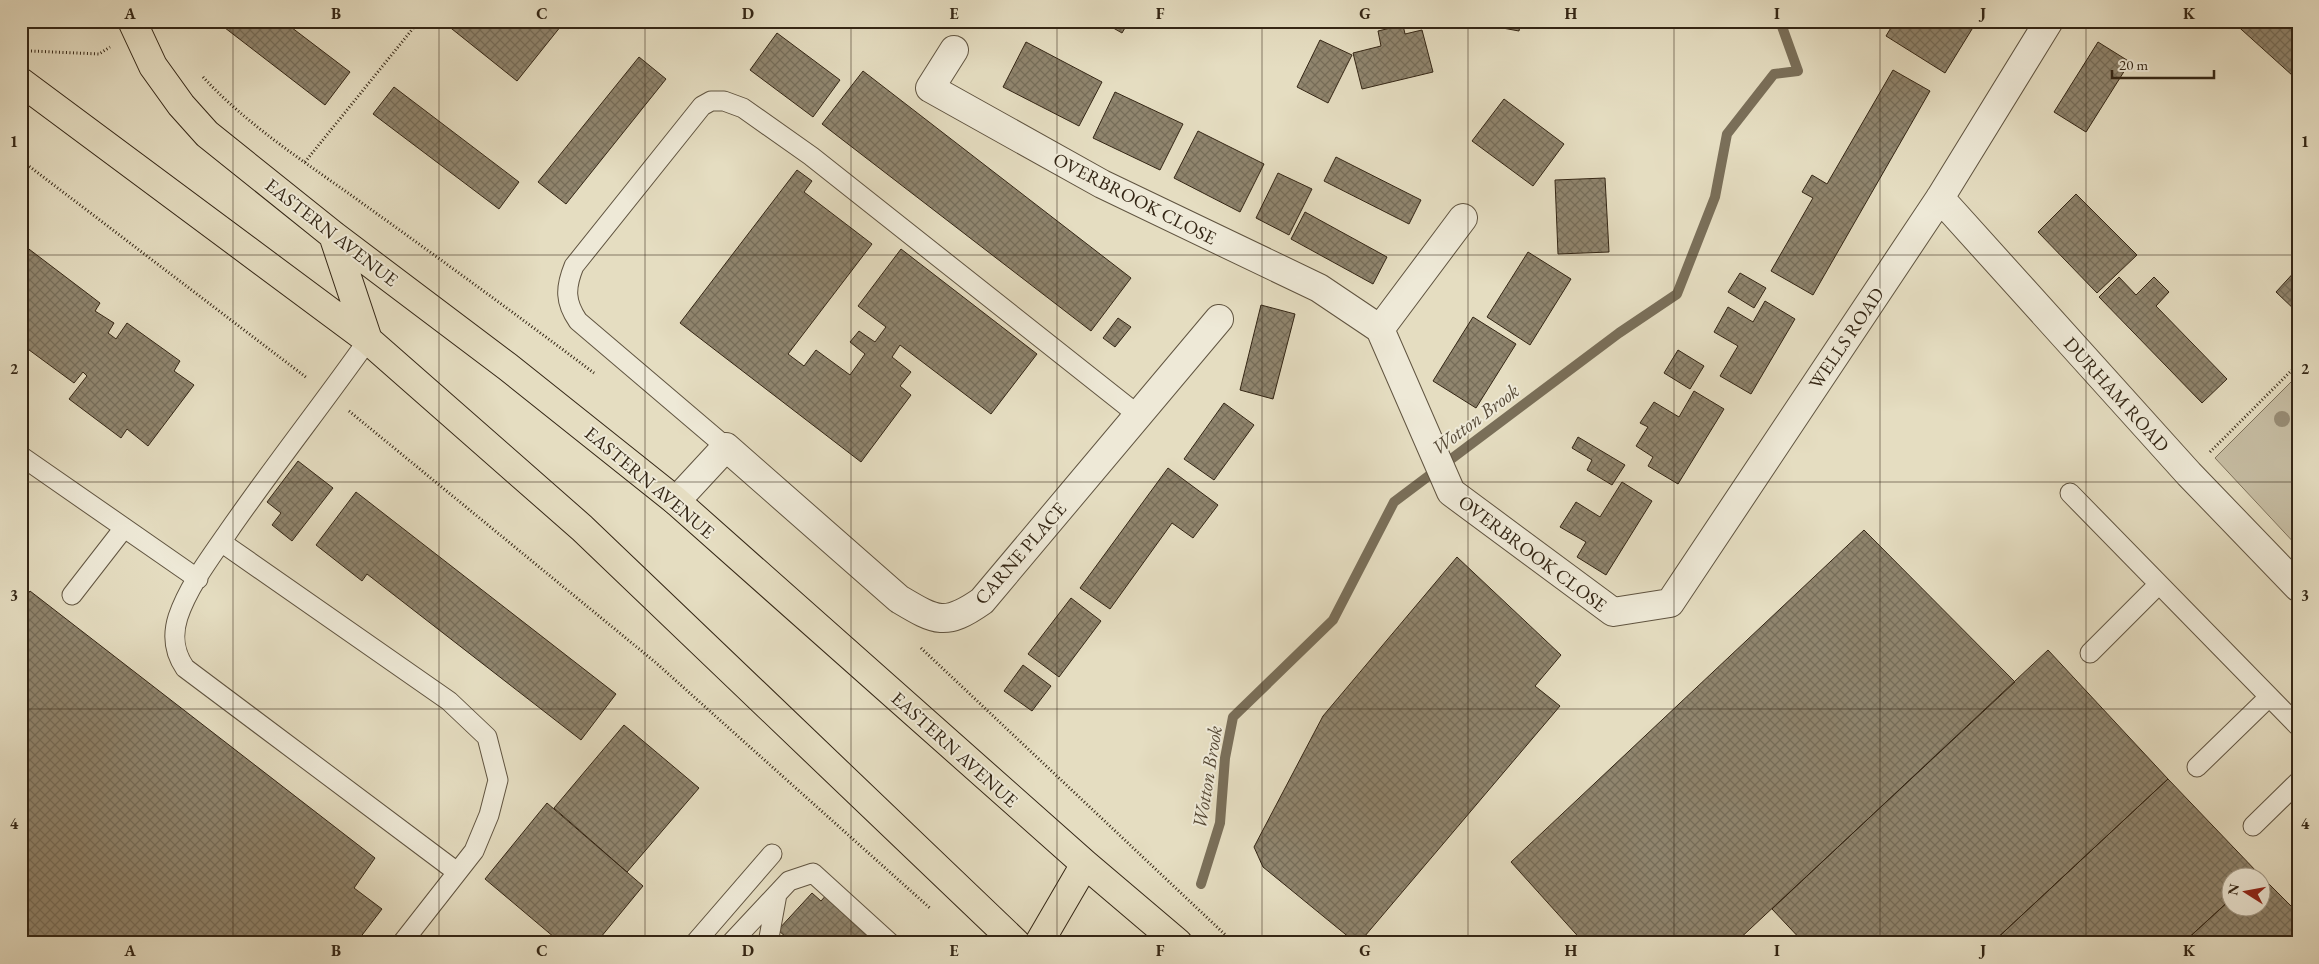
<svg xmlns="http://www.w3.org/2000/svg" width="2319" height="964" font-family="'EB Garamond',serif">
	<defs>
		<pattern id="building-cross-hatch" width="8" height="8" patternUnits="userSpaceOnUse" patternTransform="scale(1.25)"><rect width="8" height="8" fill="#90856e"/><path d="M0 0l8 8M0 8l8-8" fill="none" stroke="#766d59"/></pattern>
	</defs>
	<rect width="100%" height="100%" fill="#e5ddc1"/>
	<filter id="stains"><feTurbulence type="fractalNoise" baseFrequency=".004" numOctaves="4"/><feColorMatrix values="0 0 0 0 .2 0 0 0 0 .09 0 0 0 0 .02 0 0 0 .5 -.17"/></filter>
	<radialGradient id="worn" r=".72"><stop offset=".6" stop-color="#630" stop-opacity="0"/><stop offset="1" stop-color="#630" stop-opacity=".3"/></radialGradient>
	<path fill="#c7bea4" stroke="#7e725c" d="M2298,375V547L2215,458Z"/>
	<g fill="none" stroke-linecap="round" stroke-linejoin="round">
		<path stroke="#7a6f59" stroke-width="10" d="M1201,884L1220,823L1225,758L1233,717L1333,620L1394,502L1619,333L1677,294L1715,197L1727,134L1774,74L1798,71L1780,21"/>
	</g>
	<path fill="url(#building-cross-hatch)" stroke="#342615" d="M216,21H283L350,72L325,105Z
		M442,21H565L517,81Z
		M1101,21H1129L1122,33Z
		M1498,21H1521L1519,31L1497,27Z
		M1895,21H1916L1922,25L1925,21H1977L1945,73L1886,36Z
		M2232,21H2292L2298,27V71L2293,76Z
		M1403,25L1405,34L1422,30L1433,72L1362,89L1353,53L1381,46L1378,31Z
		M777,33L840,80L813,117L750,70Z
		M1320,40L1352,55L1328,103L1297,87Z
		M1026,42L1102,82L1079,126L1003,87Z
		M2098,42L2130,62L2086,132L2054,112Z
		M639,57L666,79L566,204L538,182Z
		M1893,70L1930,91L1813,295L1771,271L1813,198L1802,192L1812,175L1827,184Z
		M863,71L1131,278L1091,331L822,124Z
		M394,87L519,182L499,209L373,114Z
		M1115,92L1183,124L1160,170L1093,138Z
		M1504,99L1564,144L1533,186L1472,141Z
		M1198,131L1264,164L1240,212L1174,178Z
		M1336,157L1421,200L1409,224L1324,181Z
		M797,170L812,181L804,192L872,244L788,354L804,366L816,350L850,375L865,354L850,342L859,331L875,342L886,327L858,306L901,249L1037,354L991,414L900,345L892,357L911,372L900,386L911,395L861,462L680,323Z
		M1278,173L1312,189L1289,235L1256,218Z
		M1605,178L1609,252L1558,254L1555,180Z
		M2076,194L2137,255L2097,293L2038,232Z
		M1305,212L1387,257L1373,284L1291,239Z
		M21,243L100,303L95,311L114,323L108,333L116,339L127,323L180,361L174,371L194,385L148,446L127,429L121,438L69,399L87,376L83,372L74,383L21,344Z
		M1528,252L1571,279L1530,345L1487,317Z
		M2298,268V313L2276,292Z
		M1740,273L1766,288L1754,308L1728,292Z
		M2119,277L2136,295L2154,277L2169,292L2156,306L2227,379L2202,403L2099,297Z
		M1765,301L1795,319L1751,394L1720,376L1738,346L1714,332L1728,307L1753,322Z
		M1261,305L1295,314L1273,399L1240,390Z
		M1473,317L1516,344L1476,408L1433,381Z
		M1118,318L1131,327L1115,347L1103,338Z
		M1678,350L1704,366L1690,389L1664,373Z
		M1694,391L1724,409L1678,484L1648,466L1653,457L1636,446L1648,427L1640,423L1654,402L1679,417Z
		M1224,403L1254,425L1214,480L1184,459Z
		M1578,437L1625,465L1612,485L1587,470L1592,460L1572,448Z
		M298,461L333,488L292,541L272,525L281,513L267,502Z
		M1168,468L1218,505L1193,538L1172,523L1110,609L1080,588Z
		M1622,482L1652,501L1606,575L1577,557L1586,542L1560,527L1576,502L1600,517Z
		M356,492L616,694L581,740L367,574L362,581L316,545Z
		M1864,530L2015,682L1735,943H1584L1511,862Z
		M1457,557L1561,655L1535,686L1560,706L1359,943H1356L1263,867L1254,847L1323,716Z
		M30,591L375,858L354,888L382,909L356,943H21V603Z
		M1071,598L1101,621L1059,677L1028,654Z
		M2048,650L2168,779L1992,943H1804L1772,909Z
		M1023,665L1051,686L1032,711L1004,691Z
		M624,725L699,788L627,872L554,808Z
		M2168,779L2258,873L2254,876H2232V898L2183,943H1992Z
		M547,803L643,886L596,943H561L485,879Z
		M2258,873L2298,913V943H2183L2232,898V906H2262V876H2254Z
		M812,893L821,901L828,893L882,943H783L787,938L778,930Z"/>
	<g fill="none" stroke-linecap="round" stroke-linejoin="round">
		<defs>
			<path id="service" d="M368,340C322,405 273,467 228,532C210,558 188,587 178,617C172,636 174,652 185,668L457,872
				M726,447L578,321C565,302 565,288 574,266L702,106L711,101H724L743,108L811,156L1138,415
				M21,456L198,579
				M2070,493L2298,726
				M221,542L449,701L487,737L498,780L489,815L474,851L402,943
				M72,595L124,528
				M2090,653L2159,584
				M2197,767L2269,697
				M2253,826L2298,782
				M695,943L772,854
				M731,943L789,881L813,873L890,943
				M768,943L777,894"/>
			<path id="minor" d="M954,50L930,88L1102,184L1319,288L1380,329
				M1940,198L2189,474L2298,587
				M1463,218L1380,329L1451,492L1613,612L1670,603L1940,198L2049,21
				M676,501L726,447L899,599C936,621 945,627 982,601L1219,319"/>
			<path id="trunk" d="M132,21L153,66L181,105L207,134L333,235L508,367L676,501L1085,864L1178,943
				M21,82L368,340L582,528L1016,943
				M333,235L368,340
				M1039,943L1085,864"/>
		</defs>
		<use href="#service" stroke="#605440" stroke-width="21"/>
		<use href="#minor" stroke="#605440" stroke-width="30"/>
		<use href="#trunk" stroke="#342615" stroke-width="30"/>
		<path stroke="#342615" stroke-width="3" stroke-dasharray="1 2.5" stroke-linecap="butt" d="M31,51L99,54L110,47
			M203,77C248,126 308,164 362,203C440,259 517,315 594,373
			M21,160L307,378
			M305,162L419,21
			M349,411L655,662L931,909
			M2210,452L2298,364
			M921,648L1234,943"/>
		<use href="#service" stroke="#eee9d7" stroke-width="19"/>
		<use href="#minor" stroke="#eee9d7" stroke-width="28"/>
		<use href="#trunk" stroke="#e5ddc1" stroke-width="28"/>
	</g>
	<circle fill="#988d76" cx="2282" cy="419" r="8"/>
	<path fill="none" stroke="#342615" stroke-width="1" stroke-opacity="0.55" d="M233,21V943M439,21V943M645,21V943M851,21V943M1057,21V943M1262,21V943M1468,21V943M1674,21V943M1880,21V943M2086,21V943M21,255H2298M21,482H2298M21,709H2298"/>
	<g text-anchor="middle" stroke-width="4" stroke-linejoin="round" paint-order="stroke">
		<g font-size="19" fill="#342615" stroke="#eee9d7">
			<text transform="translate(1135 198) rotate(27)" y="7">OVERBROOK CLOSE</text>
			<text transform="translate(332 232) rotate(38)" y="7">EASTERN AVENUE</text>
			<text transform="translate(1846 338) rotate(-56)" y="7">WELLS ROAD</text>
			<text transform="translate(2117 394) rotate(48)" y="7">DURHAM ROAD</text>
			<text transform="translate(650 482) rotate(40)" y="7">EASTERN AVENUE</text>
			<text transform="translate(1020 553) rotate(-49)" y="7">CARNE PLACE</text>
			<text transform="translate(1533 553) rotate(37)" y="7">OVERBROOK CLOSE</text>
			<text transform="translate(955 749) rotate(42)" y="7">EASTERN AVENUE</text>
		</g>
		<g font-size="20" font-style="italic" fill="#574a37" stroke="#eee9d7">
			<text transform="translate(1475 419) rotate(-37)" y="7">Wotton Brook</text>
			<text transform="translate(1207 777) rotate(-81)" y="7">Wotton Brook</text>
		</g>
	</g>
	<rect width="2319" height="964" fill="none" stroke="#e5ddc1" stroke-width="55"/>
	<g transform="translate(2246 892) rotate(281)"><circle r="24" fill="#eee9d7" stroke="#a49b89"/>
	<path d="M0-4L9 19L0 12L-9 19Z" fill="#8f2418"/>
	<text y="-8" font-size="14" font-weight="bold" text-anchor="middle" fill="#342615">N</text>
	</g>
	<path d="M2112 70v8h102v-8" fill="none" stroke="#342615" stroke-width="2.5"/>
	<text x="2119" y="70" font-size="15" fill="#342615" stroke="#eee9d7" stroke-width="4" paint-order="stroke">20 m</text>
	<rect x="28" y="28" width="2264" height="908" fill="none" stroke="#342615" stroke-width="2"/>
	<g font-size="16" text-anchor="middle" font-weight="bold" fill="#342615">
		<text x="130" y="19">A</text>
		<text x="336" y="19">B</text>
		<text x="542" y="19">C</text>
		<text x="748" y="19">D</text>
		<text x="954" y="19">E</text>
		<text x="1160" y="19">F</text>
		<text x="1365" y="19">G</text>
		<text x="1571" y="19">H</text>
		<text x="1777" y="19">I</text>
		<text x="1983" y="19">J</text>
		<text x="2189" y="19">K</text>
		<text x="14" y="147">1</text>
		<text x="2305" y="147">1</text>
		<text x="14" y="374">2</text>
		<text x="2305" y="374">2</text>
		<text x="14" y="601">3</text>
		<text x="2305" y="601">3</text>
		<text x="14" y="829">4</text>
		<text x="2305" y="829">4</text>
		<text x="130" y="956">A</text>
		<text x="336" y="956">B</text>
		<text x="542" y="956">C</text>
		<text x="748" y="956">D</text>
		<text x="954" y="956">E</text>
		<text x="1160" y="956">F</text>
		<text x="1365" y="956">G</text>
		<text x="1571" y="956">H</text>
		<text x="1777" y="956">I</text>
		<text x="1983" y="956">J</text>
		<text x="2189" y="956">K</text>
	</g>
	<rect width="100%" height="100%" filter="url(#stains)"/>
	<rect width="100%" height="100%" fill="url(#worn)"/>
</svg>
